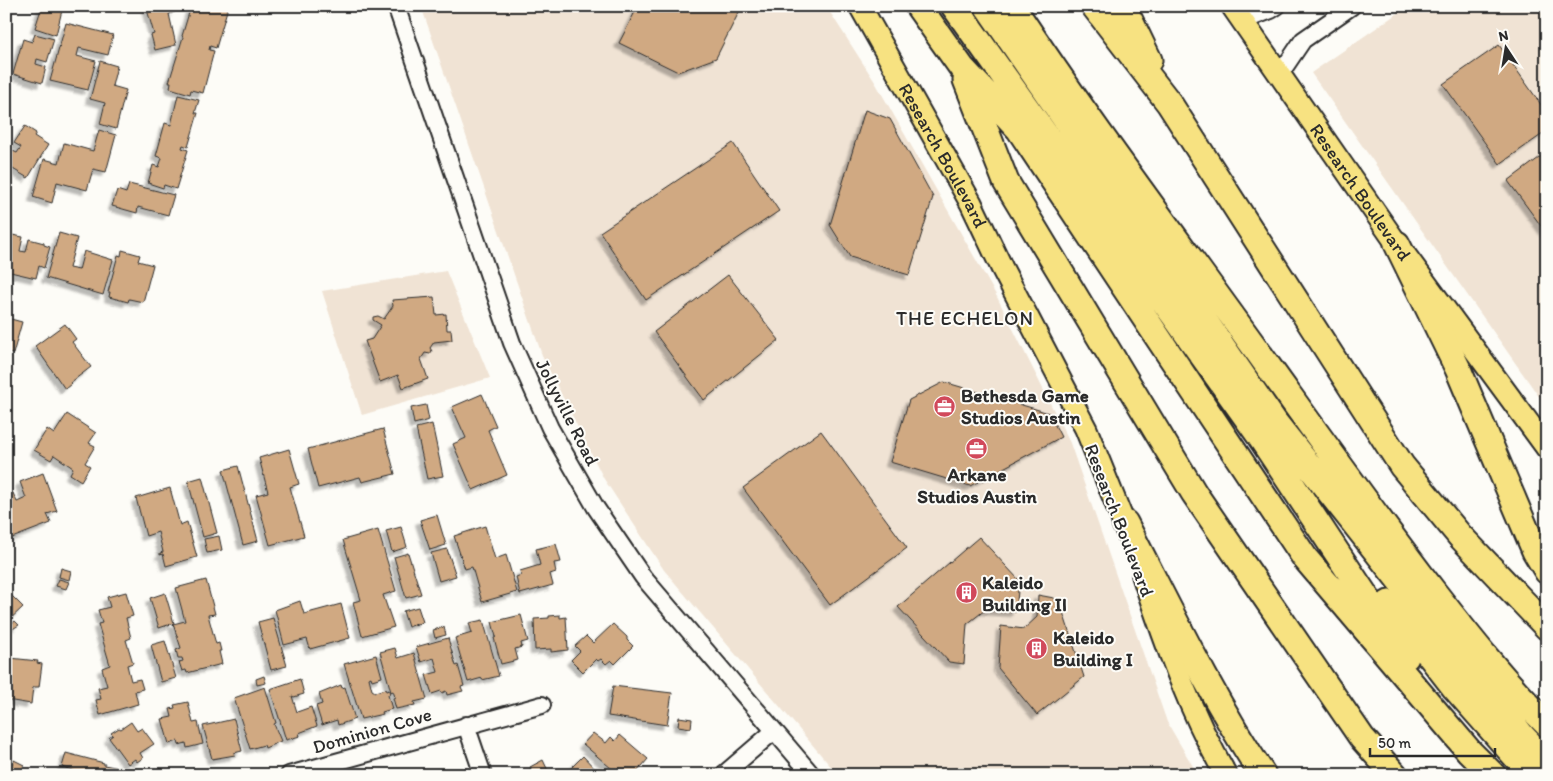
<svg xmlns="http://www.w3.org/2000/svg" width="1553" height="781" font-family="Itim,sans-serif">
	<defs>
		<filter id="shadow"><feDropShadow dx="-4.5" dy="4.5" stdDeviation="1" flood-color="#0004"/></filter>
	</defs>
	<rect width="100%" height="100%" fill="#fdfcf7"/>
	<filter id="ink" filterUnits="userSpaceOnUse"><feTurbulence type="fractalNoise" baseFrequency=".02" numOctaves="2"/><feDisplacementMap in="SourceGraphic" scale="10" xChannelSelector="R" yChannelSelector="G"/><feConvolveMatrix kernelMatrix="1 2 1 2 8 2 1 2 1" color-interpolation-filters="sRGB"/></filter>
	<g filter="url(#ink)">
		<path fill="#f0e3d4" d="M421,6H826L875,82L996,295L1070,443L1167,722L1198,775H838L664,570L604,479L543,358Z
			M1408,6H1547V408L1311,73Z
			M446,271L490,378L362,415L322,291Z"/>
		<path fill="#d0a982" stroke="#2b2b2b" filter="url(#shadow)" d="M42,6H63L56,35L35,28Z
			M146,6H173L175,12L169,14L176,45L155,50L151,35L154,34Z
			M191,6L228,7L216,48L210,46L209,50L214,51L203,93L191,90L190,94L170,88L171,82H169L183,37L182,36Z
			M638,6H742L716,58L678,72L619,43Z
			M66,23L113,35L108,55L79,48L77,56L96,61L88,90L50,81Z
			M35,34L54,39L47,62L37,59L36,64L46,67L42,83L13,74L23,39L32,42Z
			M1499,45L1547,113V131L1500,164L1443,84Z
			M100,61L117,66L112,86L126,90L116,129L100,124L105,103L90,99Z
			M178,95L199,100L195,113H198L188,147L183,145L182,148L188,150L176,189L164,185L163,188L148,183L153,165L159,167L162,158L156,156L165,123L171,125Z
			M865,110L890,119L933,197L909,275L850,257L830,225Z
			M25,126L36,133L34,136L48,145L28,178L6,165V158L11,150L17,153L21,147L14,143Z
			M99,130L116,135L106,172L93,169L87,190L57,182L52,203L33,197L44,159L59,163L64,143L93,151Z
			M733,143L779,211L646,300L600,232Z
			M1547,152V234L1508,181Z
			M129,184L174,195L168,215L138,207L137,213L112,206L117,190L126,193Z
			M59,233L77,238L69,268L79,270L84,251L113,260L103,295L46,278Z
			M7,234L23,237L20,251L26,252L29,239L44,243V245L50,247L44,268L39,266L36,278L6,271Z
			M122,250L140,255L138,261L153,265L143,302L129,299L128,302L109,297L110,292H108L118,255L121,256Z
			M728,275L779,340L704,400L654,332Z
			M434,297L436,315L446,314L447,330H451L452,340L434,342L430,348L432,351L430,354L425,353L421,359L428,379L403,388L398,375L380,382L365,341L372,339L381,325L373,320V317L378,316L384,319L393,306L392,300Z
			M6,310L9,311L7,318L22,322L13,354L6,352Z
			M65,324L76,339L72,342L91,367L70,383L71,384L65,389L35,346Z
			M944,382L1049,413L1061,437L970,486L890,462L909,400Z
			M482,394L496,426L488,430L507,475L473,490L453,444L466,438L452,407Z
			M426,405L429,420L414,424L411,408Z
			M67,414L96,433L89,443L95,446L85,463L90,466L81,481L70,474L73,468L54,455L51,460L34,450L47,429L54,434Z
			M432,424L443,476L427,479L416,428Z
			M383,429L395,474L362,482L360,477L318,488L308,449Z
			M821,431L907,548L830,605L743,488Z
			M289,449L299,484L290,487L304,536L270,545L256,495L268,492L259,458Z
			M238,466L258,541L243,545L223,470Z
			M43,473L57,511L47,514L51,523L12,538L6,524V496L13,493L17,502L26,498L20,482Z
			M202,477L217,533L203,537L188,481Z
			M170,488L180,525L187,522L197,557L166,566L163,554L160,555V553L163,552L158,532L146,536L136,498Z
			M437,515L446,545L430,550L420,520Z
			M485,526L495,559L506,555L517,592L482,602L472,567L465,569L454,536Z
			M401,527L407,547L392,552L386,531Z
			M378,530L396,591L383,595L394,627L362,636L353,602L361,600L343,540Z
			M219,536L222,550L207,553L204,539Z
			M979,537L1019,580L1016,612L985,610L967,624L964,664L949,662L898,607Z
			M556,544L561,562L554,563L556,572L550,574L553,585L520,594L516,577L521,575L520,571L540,565L536,549Z
			M447,549L456,576L439,581L431,553Z
			M408,553L421,594L406,598L394,557Z
			M61,568L71,571L69,580L59,577Z
			M59,579L69,582L66,589L56,586Z
			M206,580L215,614L208,615L216,644L219,643L221,651H219L222,664L187,673L186,670L182,671L179,662L183,661L182,658H178L176,650L181,648L173,624L185,621L176,588Z
			M6,590L23,607L6,623Z
			M126,592L133,616L126,618L131,638L126,640L133,663L127,665L131,681L140,679L143,689L135,691L138,704L100,715L96,700L101,699L98,688L107,686L102,668L110,665L98,624L102,623L98,610L110,607L107,597Z
			M165,593L174,623L159,628L150,598Z
			M1038,595L1054,598L1060,603L1084,677L1037,715L998,668L1001,626L1024,629L1037,617Z
			M300,601L304,614L341,604L350,638L310,649L307,639L284,645L275,610Z
			M418,607L423,622L408,627L403,611Z
			M521,615L528,641L521,643L522,647L515,649L518,660L501,664L494,638L496,637L492,622Z
			M560,615V618L566,617L568,650L551,652V649L535,650L534,619L549,618V616Z
			M273,618L287,666L271,670L258,622Z
			M483,620L499,676L482,680V678L468,682L455,638L472,633L469,623Z
			M15,621L19,625L8,632L6,627Z
			M613,624L627,637V640L633,646L615,664L611,660L606,664L601,659L598,661L596,659L583,672L571,660L580,651L575,646L586,636L593,643Z
			M444,627L446,635L435,638L433,630Z
			M448,638L456,666L458,665L464,686L461,687L463,691L447,695L446,691L442,693L441,691L432,694L426,675L438,672L434,658L421,662L416,647Z
			M165,641L176,678L161,682L151,645Z
			M395,648L398,658L414,653L427,699L414,702L415,705L396,709L393,698L395,697L393,691L391,692L380,652Z
			M376,655L382,677L372,680L371,677L369,678L372,690L375,692L385,689L386,691L389,690L390,694L388,695L392,709L382,712L383,714L361,719L344,664Z
			M10,658L38,661L37,663L42,664L39,687H33L31,704L7,700L11,673L8,672Z
			M264,676L266,683L257,685L256,679Z
			M300,679L304,694L294,697L292,696L297,712L311,707L317,726L299,733L300,736L286,740L270,689Z
			M341,685L342,688L345,687L355,719L338,725L337,720L322,725L316,706L322,704L319,694Z
			M613,686L672,693L667,725L608,716Z
			M265,687L276,723L274,724L281,741L265,748L264,745L250,749L234,698Z
			M188,702L193,723L198,722L203,744L187,748L186,743L179,745L178,741L169,744L162,719L172,717L170,709L175,708L174,705Z
			M679,717L692,719L691,728L678,726Z
			M234,719L242,751L234,753L235,755L212,759L203,726Z
			M131,722L137,731L142,728L154,744L140,753L143,758L137,762L135,759L128,764L109,738L113,735L111,733L119,728L121,729Z
			M593,733L606,743L611,737L615,741L620,735L648,759L636,773L637,775H619L583,744Z
			M66,753L104,763V765L125,769L123,775H71L73,770L62,767Z
			M583,756L597,771L595,773L597,775H564Z
			M14,760L24,765L20,773L10,767Z
			M543,760L550,775H528L533,772L530,767Z
			M443,769L444,775H426V774Z"/>
		<g fill="none" stroke-linecap="round" stroke-linejoin="round">
			<defs>
				<path id="minor" d="M396,6L512,343L550,428L596,508L643,577L812,775
					M1243,21L1271,10L1277,6
					M1280,74L1303,40L1352,6
					M466,725L483,775
					M289,775L542,705
					M723,775L774,731"/>
				<g id="major">
					<path id="s1" d="M860,6L971,203L1002,268L1086,429L1130,538"/>
					<path id="s2" d="M1232,6L1397,244L1547,448"/>
					<path d="M1143,576C1166,645 1190,712 1226,775"/>
				</g>
				<path id="highway" d="M918,6L962,68L1019,129L1305,558L1469,751L1493,775
					M954,6L1259,435L1406,657
					M987,6L1276,424L1523,737L1547,762
					M1012,6C1093,129 1182,246 1268,366C1322,441 1376,517 1433,591C1469,637 1505,683 1547,724
					M1094,6L1169,103L1402,466L1460,536L1547,627
					M1123,6L1149,60
					M966,80L1006,182L1194,493L1362,738L1395,775
					M1397,244L1458,369L1535,551L1547,571
					M1125,523C1169,608 1210,695 1263,775
					M1389,603L1455,688L1532,775"/>
			</defs>
			<use href="#minor" stroke="#2b2b2b" stroke-width="20"/>
			<use href="#major" stroke="#2b2b2b" stroke-width="25"/>
			<use href="#highway" stroke="#2b2b2b" stroke-width="29"/>
			<use href="#minor" stroke="#fdfcf7" stroke-width="16"/>
			<use href="#major" stroke="#f7e281" stroke-width="21"/>
			<use href="#highway" stroke="#f7e281" stroke-width="25"/>
		</g>
	</g>
	<defs>
		<symbol id="office-disc" viewBox="-11 -11 22 22"><circle r="9.5" fill="#d1495b" stroke="#fdfcf7"/><path d="M-6-3h4V-5.5h4V-3h4V5H-6ZM-1-4.5V-3h2v-1.5ZM-6 0V1H6V0Z" fill="#fff"/></symbol>
		<symbol id="building-disc" viewBox="-11 -11 22 22"><circle r="9.5" fill="#d1495b" stroke="#fdfcf7"/><path d="M-4-6H4V6H1V3H-1V6H-4ZM-2.5-4.3h1.7v1.8h-1.7ZM.8-4.3h1.7v1.8H.8ZM-2.5-1h1.7V.8h-1.7ZM.8-1h1.7V.8H.8Z" fill="#fff"/></symbol>
	</defs>
	<g fill-rule="evenodd">
		<use href="#office-disc" x="932" y="394" width="25" height="25"/>
		<use href="#office-disc" x="964" y="436" width="25" height="25"/>
		<use href="#building-disc" x="954" y="580" width="25" height="25"/>
		<use href="#building-disc" x="1024" y="636" width="25" height="25"/>
	</g>
	<g text-anchor="middle" stroke-width="4" stroke-linejoin="round" paint-order="stroke">
		<g font-size="19" fill="#2b2b2b" stroke="#fdfcf7">
			<text dy="7" stroke="none"><textPath href="#s1" startOffset="171">Research Boulevard</textPath></text>
			<text dy="7" stroke="none"><textPath href="#s2" startOffset="226">Research Boulevard</textPath></text>
			<text transform="translate(568 412) rotate(63)" y="7">Jollyville Road</text>
			<text transform="translate(1120 520) rotate(69)" y="7">Research Boulevard</text>
			<text transform="translate(372 730) rotate(-16)" y="7">Dominion Cove</text>
		</g>
		<g font-size="19" font-weight="bold" fill="#2b2b2b" stroke="#fdfcf7" text-anchor="start">
			<text x="961" y="402">Bethesda Game<tspan x="961" dy="22">Studios Austin</tspan></text>
			<text x="977" y="481" text-anchor="middle">Arkane<tspan x="977" dy="22">Studios Austin</tspan></text>
			<text x="982" y="589">Kaleido<tspan x="982" dy="22">Building II</tspan></text>
			<text x="1053" y="644">Kaleido<tspan x="1053" dy="22">Building I</tspan></text>
		</g>
		<g font-size="20" letter-spacing="1" fill="#2b2b2b" stroke="#fdfcf7">
			<text x="965" y="325">THE ECHELON</text>
		</g>
	</g>
	<rect width="1553" height="781" fill="none" stroke="#fdfcf7" stroke-width="25"/>
	<rect x="12" y="12" width="1528" height="756" fill="none" stroke="#2b2b2b" stroke-width="2" filter="url(#ink)"/>
	<g transform="translate(1506 48) rotate(348)" stroke="#fdfcf7" stroke-width="4" paint-order="stroke">
	<path d="M0-4L9 19L0 12L-9 19Z" fill="#2b2b2b"/>
	<text y="-8" font-size="14" font-weight="bold" text-anchor="middle" fill="#2b2b2b">N</text>
	</g>
	<path d="M1370 748v8h125v-8" fill="none" stroke="#2b2b2b" stroke-width="2.5"/>
	<text x="1378" y="748" font-size="15" fill="#2b2b2b" stroke="#fdfcf7" stroke-width="4" paint-order="stroke">50 m</text>
</svg>
